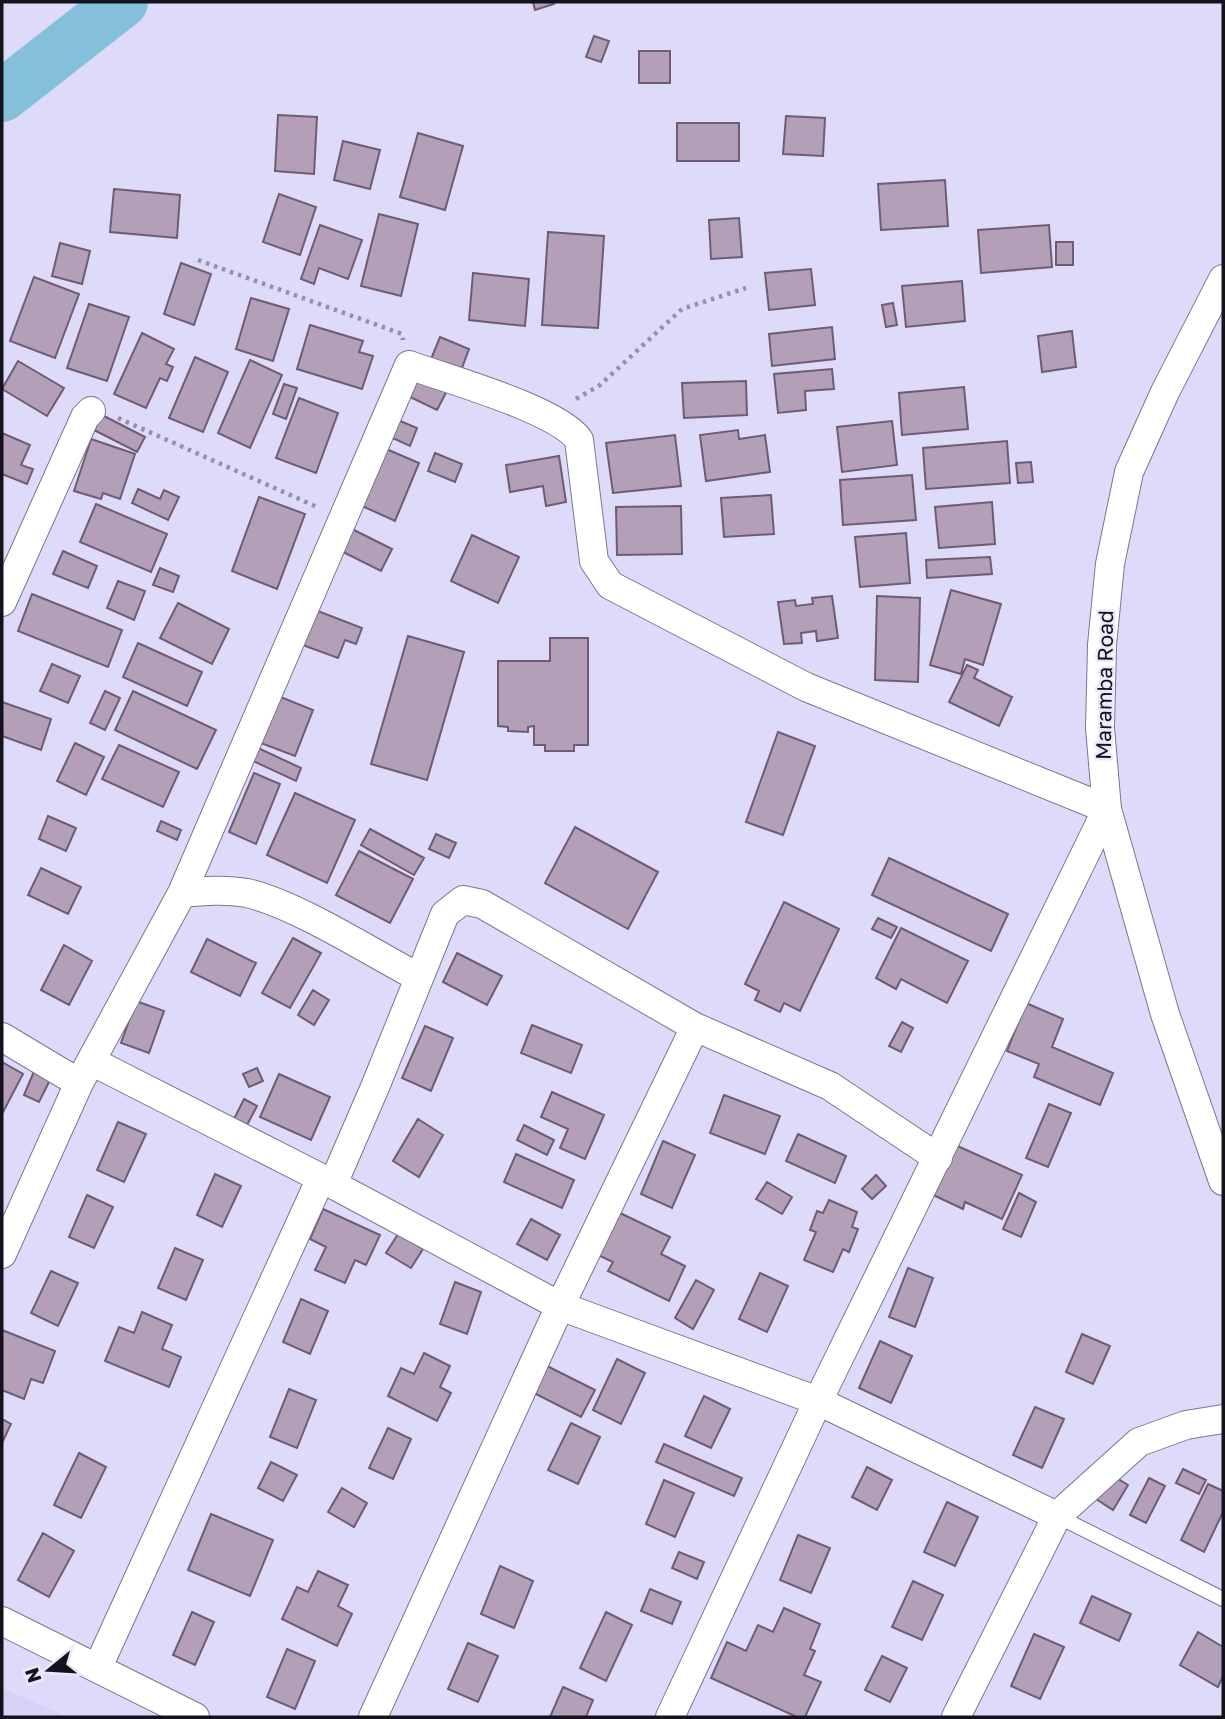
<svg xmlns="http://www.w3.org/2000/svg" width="1225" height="1719" font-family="'Golos Text',sans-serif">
	<rect width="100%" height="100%" fill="#dddbf9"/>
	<path fill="#d6d2f8" d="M2,1688L68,1717H2Z"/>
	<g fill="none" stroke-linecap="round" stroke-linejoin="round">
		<path stroke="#84c0da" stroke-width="52" d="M2,96L122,2"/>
	</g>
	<path fill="#b39fb7" stroke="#6f5c73" stroke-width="2" d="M533,2H553L554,4L535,10Z
		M594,36L609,41L601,62L586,57Z
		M639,51H670V83H639Z
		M278,115L317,117L314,174L275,171Z
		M786,116L825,118L823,156L783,154Z
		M677,123H739V161H677Z
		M418,133L463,146L445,210L400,197Z
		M343,141L380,150L370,189L334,180Z
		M945,180L948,226L881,230L878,184Z
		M114,189L180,195L177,238L110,232Z
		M279,194L316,207L300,255L263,242Z
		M379,214L418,224L401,296L361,286Z
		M739,218L742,257L711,259L709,220Z
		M320,225L362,240L348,279L319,268L314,284L301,279Z
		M1049,225L1052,267L981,273L978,230Z
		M548,232L604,236L598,328L542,325Z
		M1056,242H1073V265H1056Z
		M60,243L90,251L82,284L52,276Z
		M181,263L211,274L194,325L164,314Z
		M811,269L815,305L769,310L765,273Z
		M473,273L529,279L525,326L469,320Z
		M34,277L79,294L55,358L10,341Z
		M962,281L965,321L906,327L902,286Z
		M251,298L289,309L273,361L236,349Z
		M893,303L897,325L886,327L882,305Z
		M89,304L129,317L107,381L67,368Z
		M310,325L363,341L359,352L373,356L362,389L297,369Z
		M832,327L835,359L772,366L769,334Z
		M1072,331L1076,367L1042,372L1038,336Z
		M142,333L174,349L166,364L173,367L167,381L160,378L146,408L114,394Z
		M440,337L469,349L459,376L429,364Z
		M195,357L228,372L203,432L169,418Z
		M250,360L282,375L250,448L218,433Z
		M18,361L64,388L47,416L2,389Z
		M832,369L834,389L805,391L806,410L778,413L774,374Z
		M419,374L448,389L437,410L408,396Z
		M746,381L747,415L684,418L682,383Z
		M284,384L297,388L286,419L273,414Z
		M964,387L968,429L902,435L899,393Z
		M299,398L338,413L316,473L276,458Z
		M102,415L145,437L137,452L94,430Z
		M393,418L417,428L410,446L386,435Z
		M892,421L897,465L842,472L837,427Z
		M738,430L739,439L765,435L770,472L706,481L700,435Z
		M2,433L30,445L21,465L33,469L27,484L2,474Z
		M675,435L681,486L613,493L606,443Z
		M91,439L135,454L120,499L103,493L101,499L74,491Z
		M1007,441L1010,483L926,489L923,448Z
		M384,448L419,463L395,521L360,505Z
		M435,453L462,464L455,482L428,471Z
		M559,456L566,502L546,506L543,486L510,492L506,465Z
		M1031,462L1033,482L1018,483L1016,463Z
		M912,475L916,520L843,525L840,480Z
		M138,489L160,499L164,490L179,497L168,520L132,503Z
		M771,495L774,534L724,537L721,498Z
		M259,497L305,514L277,589L232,571Z
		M992,502L995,544L939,548L935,507Z
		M96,504L167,534L151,572L80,542Z
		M681,506L682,554L617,555L616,507Z
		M346,526L392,549L381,571L335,548Z
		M906,533L910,583L860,587L855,537Z
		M472,535L519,557L498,603L451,581Z
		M63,551L97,566L88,588L53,574Z
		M990,557L992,574L927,578L926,560Z
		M160,568L179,576L173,592L153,585Z
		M118,581L145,591L134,620L107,608Z
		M951,590L1001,604L983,665L965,659L961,674L930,665Z
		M32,594L122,630L108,667L18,631Z
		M832,596L838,638L817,641L816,631L801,633L802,643L784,644L778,602L795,600L796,606L813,604L812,598Z
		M877,596L920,598L918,682L875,680Z
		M178,603L229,629L212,664L160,638Z
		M310,608L362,628L356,644L345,640L338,658L297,643Z
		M408,636L464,652L427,780L371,764Z
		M550,638H588V745H574V751H545V745H534V726L528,727V732L508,731V727L498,726V661H550Z
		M138,643L202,672L187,706L123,677Z
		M52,664L80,676L68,703L40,691Z
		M967,665L978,670L974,678L1012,697L999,726L949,702Z
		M105,691L120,698L105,730L90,723Z
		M133,691L216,730L197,769L115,730Z
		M278,696L313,710L295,756L253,740Z
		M2,702L51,719L41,750L2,736Z
		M778,732L815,746L783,835L746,822Z
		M75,743L104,757L86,795L57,781Z
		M119,745L179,772L163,807L102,779Z
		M258,748L301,768L296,781L253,761Z
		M254,773L280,784L256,844L229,832Z
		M295,793L355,820L327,883L267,855Z
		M48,816L76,828L66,851L39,839Z
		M161,821L181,830L177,840L157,831Z
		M575,827L658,872L628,929L545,883Z
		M370,829L424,858L414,875L361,845Z
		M436,834L456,843L449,858L429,849Z
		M359,851L413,879L390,923L336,895Z
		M889,858L1008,914L991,951L872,895Z
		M41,868L81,887L68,914L28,895Z
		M784,902L839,929L800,1011L784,1003L780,1012L755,1000L759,991L745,984Z
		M878,918L897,927L891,938L872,929Z
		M901,928L968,961L947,1003L901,979L896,989L876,978Z
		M293,938L321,953L290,1008L262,993Z
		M207,939L256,963L240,996L191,972Z
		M64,945L92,961L69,1005L41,990Z
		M457,953L502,976L487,1005L443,982Z
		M313,990L329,1000L314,1025L298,1015Z
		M136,1001L164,1011L149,1053L121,1043Z
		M1026,1003L1063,1019L1052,1047L1113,1073L1100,1105L1034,1077L1039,1064L1007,1051Z
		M902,1022L913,1028L901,1052L889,1046Z
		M532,1025L582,1045L571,1073L521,1053Z
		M425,1026L453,1038L431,1091L402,1078Z
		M2,1062L23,1074L2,1114Z
		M257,1068L263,1081L249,1087L243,1074Z
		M35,1069L52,1076L39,1102L24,1095Z
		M279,1074L330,1097L311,1140L260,1117Z
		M552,1092L604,1115L585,1159L560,1148L568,1129L541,1117Z
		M724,1095L780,1116L765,1154L710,1133Z
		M244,1099L257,1106L246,1127L233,1121Z
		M1049,1104L1071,1113L1048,1167L1026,1158Z
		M418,1119L443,1135L419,1177L393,1161Z
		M118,1122L146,1134L124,1182L97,1170Z
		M524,1125L554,1140L547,1155L517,1140Z
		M798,1134L846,1156L835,1183L786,1161Z
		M663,1141L695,1155L672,1208L641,1194Z
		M953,1144L1022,1175L1002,1219L965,1202L963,1209L931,1194Z
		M516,1154L574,1180L562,1208L504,1182Z
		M215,1174L241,1186L222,1227L197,1215Z
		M876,1175L886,1186L872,1199L862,1189Z
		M767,1182L792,1197L782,1214L756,1199Z
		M1019,1193L1036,1202L1021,1237L1003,1229Z
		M87,1195L113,1207L94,1248L69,1237Z
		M829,1200L857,1212L852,1227L858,1229L849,1252L843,1249L833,1272L804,1260L816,1232L810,1230L817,1211L823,1213Z
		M323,1209L380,1235L366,1265L355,1260L345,1283L315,1270L326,1247L310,1239Z
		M618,1212L670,1237L661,1254L685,1266L669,1301L608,1271L613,1262L598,1255Z
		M531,1219L560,1235L547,1260L517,1244Z
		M398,1234L423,1249L411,1268L386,1253Z
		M175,1248L203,1260L186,1300L158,1288Z
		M908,1268L933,1278L915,1327L889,1317Z
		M51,1271L78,1283L58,1326L31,1313Z
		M760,1273L788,1286L767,1332L739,1319Z
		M696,1280L714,1290L693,1329L675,1318Z
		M455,1282L481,1292L467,1334L440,1324Z
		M301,1299L328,1311L310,1354L283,1342Z
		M142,1312L172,1325L162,1349L181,1357L169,1387L105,1361L119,1327L134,1333Z
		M2,1330L55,1351L43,1383L31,1379L24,1399L2,1390Z
		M1082,1334L1110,1346L1093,1384L1066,1372Z
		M880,1341L912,1356L891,1403L859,1388Z
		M424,1353L450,1366L440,1387L451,1393L437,1421L388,1396L401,1368L414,1374Z
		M617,1359L645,1373L621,1424L593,1410Z
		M547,1366L595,1390L581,1417L534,1393Z
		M289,1389L316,1400L297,1448L270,1437Z
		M704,1396L730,1409L711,1448L685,1436Z
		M1035,1407L1064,1419L1042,1468L1013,1455Z
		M2,1419L11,1424L2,1443Z
		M571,1423L600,1437L578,1484L548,1470Z
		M388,1428L411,1439L393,1479L369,1468Z
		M664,1444L742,1478L734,1496L656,1462Z
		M79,1453L106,1467L81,1518L54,1505Z
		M271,1462L297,1475L283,1501L258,1488Z
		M867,1467L892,1480L877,1510L852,1497Z
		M1183,1469L1206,1480L1199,1494L1176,1483Z
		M1112,1475L1128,1485L1113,1510L1096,1499Z
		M1149,1478L1165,1486L1146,1523L1130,1515Z
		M664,1480L694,1493L675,1537L646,1524Z
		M1208,1484L1223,1491V1512L1204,1552L1181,1540Z
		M342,1488L367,1503L354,1527L328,1512Z
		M947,1502L978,1517L955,1566L924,1552Z
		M211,1514L273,1540L250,1596L188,1570Z
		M43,1533L74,1551L49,1597L18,1580Z
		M798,1535L830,1548L811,1593L780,1580Z
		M679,1552L704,1562L697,1579L672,1568Z
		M500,1566L533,1581L514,1628L481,1614Z
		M318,1571L348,1585L338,1606L352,1614L337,1646L282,1619L297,1587L308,1592Z
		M913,1581L943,1595L922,1640L892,1627Z
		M650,1589L681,1602L672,1624L641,1611Z
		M1092,1596L1131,1614L1119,1641L1080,1623Z
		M784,1608L820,1624L810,1649L815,1651L804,1675L821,1682L805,1717H797L711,1678L727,1642L746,1651L758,1625L773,1632Z
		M192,1612L214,1622L195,1665L173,1655Z
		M606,1612L632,1625L606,1681L580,1668Z
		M1198,1632L1223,1647V1676L1218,1687L1180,1665Z
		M1034,1634L1064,1647L1040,1699L1011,1686Z
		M468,1643L498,1656L478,1702L448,1689Z
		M287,1649L315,1661L295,1709L267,1697Z
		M882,1656L907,1668L890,1702L865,1690Z
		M563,1687L593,1700L586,1717H550Z"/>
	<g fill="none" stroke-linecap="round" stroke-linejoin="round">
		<defs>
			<path id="service" d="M1057,1516L1223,1599"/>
			<path id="minor" d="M1223,279L1165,392L1129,472L1110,564L1102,645L1100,728L1107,809L1165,1014L1223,1181
				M2,602L85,417L91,411
				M182,893L409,365C447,379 559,410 579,440L594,561L610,585L806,687L1107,809L818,1401L670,1717
				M695,1027L560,1306L818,1401L1057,1516
				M2,1037L79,1083
				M91,1061L321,1178
				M333,1184L375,1087L445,914L463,900L482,904L695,1027L830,1086L938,1158
				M2,1254L79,1083L182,893C203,891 225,889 247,893C298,905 370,952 418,977
				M2,1621L195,1717
				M98,1667L321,1178L560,1306L373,1717
				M956,1717L1057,1516L1139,1442L1186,1425L1223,1419"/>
		</defs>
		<use href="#service" stroke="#797691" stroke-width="16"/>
		<use href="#minor" stroke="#797691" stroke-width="30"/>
		<path stroke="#9391a8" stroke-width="4.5" stroke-dasharray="3.5 5" stroke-linecap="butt" d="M198,260L402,334L403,340
			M576,399L600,385L682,309L746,288
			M118,418L317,507"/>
		<use href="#service" stroke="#fff" stroke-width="14"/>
		<use href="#minor" stroke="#fff" stroke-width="28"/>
	</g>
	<g text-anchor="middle" stroke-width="5" stroke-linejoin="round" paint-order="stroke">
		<g font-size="21" fill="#14131d" stroke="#ebeafc">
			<text transform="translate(1105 685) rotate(-89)" y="7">Maramba Road</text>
		</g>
	</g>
	<rect width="1225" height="1719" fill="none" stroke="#14131d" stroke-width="7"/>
	<g transform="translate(49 1670) rotate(252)" stroke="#ebeafc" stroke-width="5" paint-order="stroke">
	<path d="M0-5L12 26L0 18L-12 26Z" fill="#14131d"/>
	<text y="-10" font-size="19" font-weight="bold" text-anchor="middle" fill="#14131d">N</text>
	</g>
</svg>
